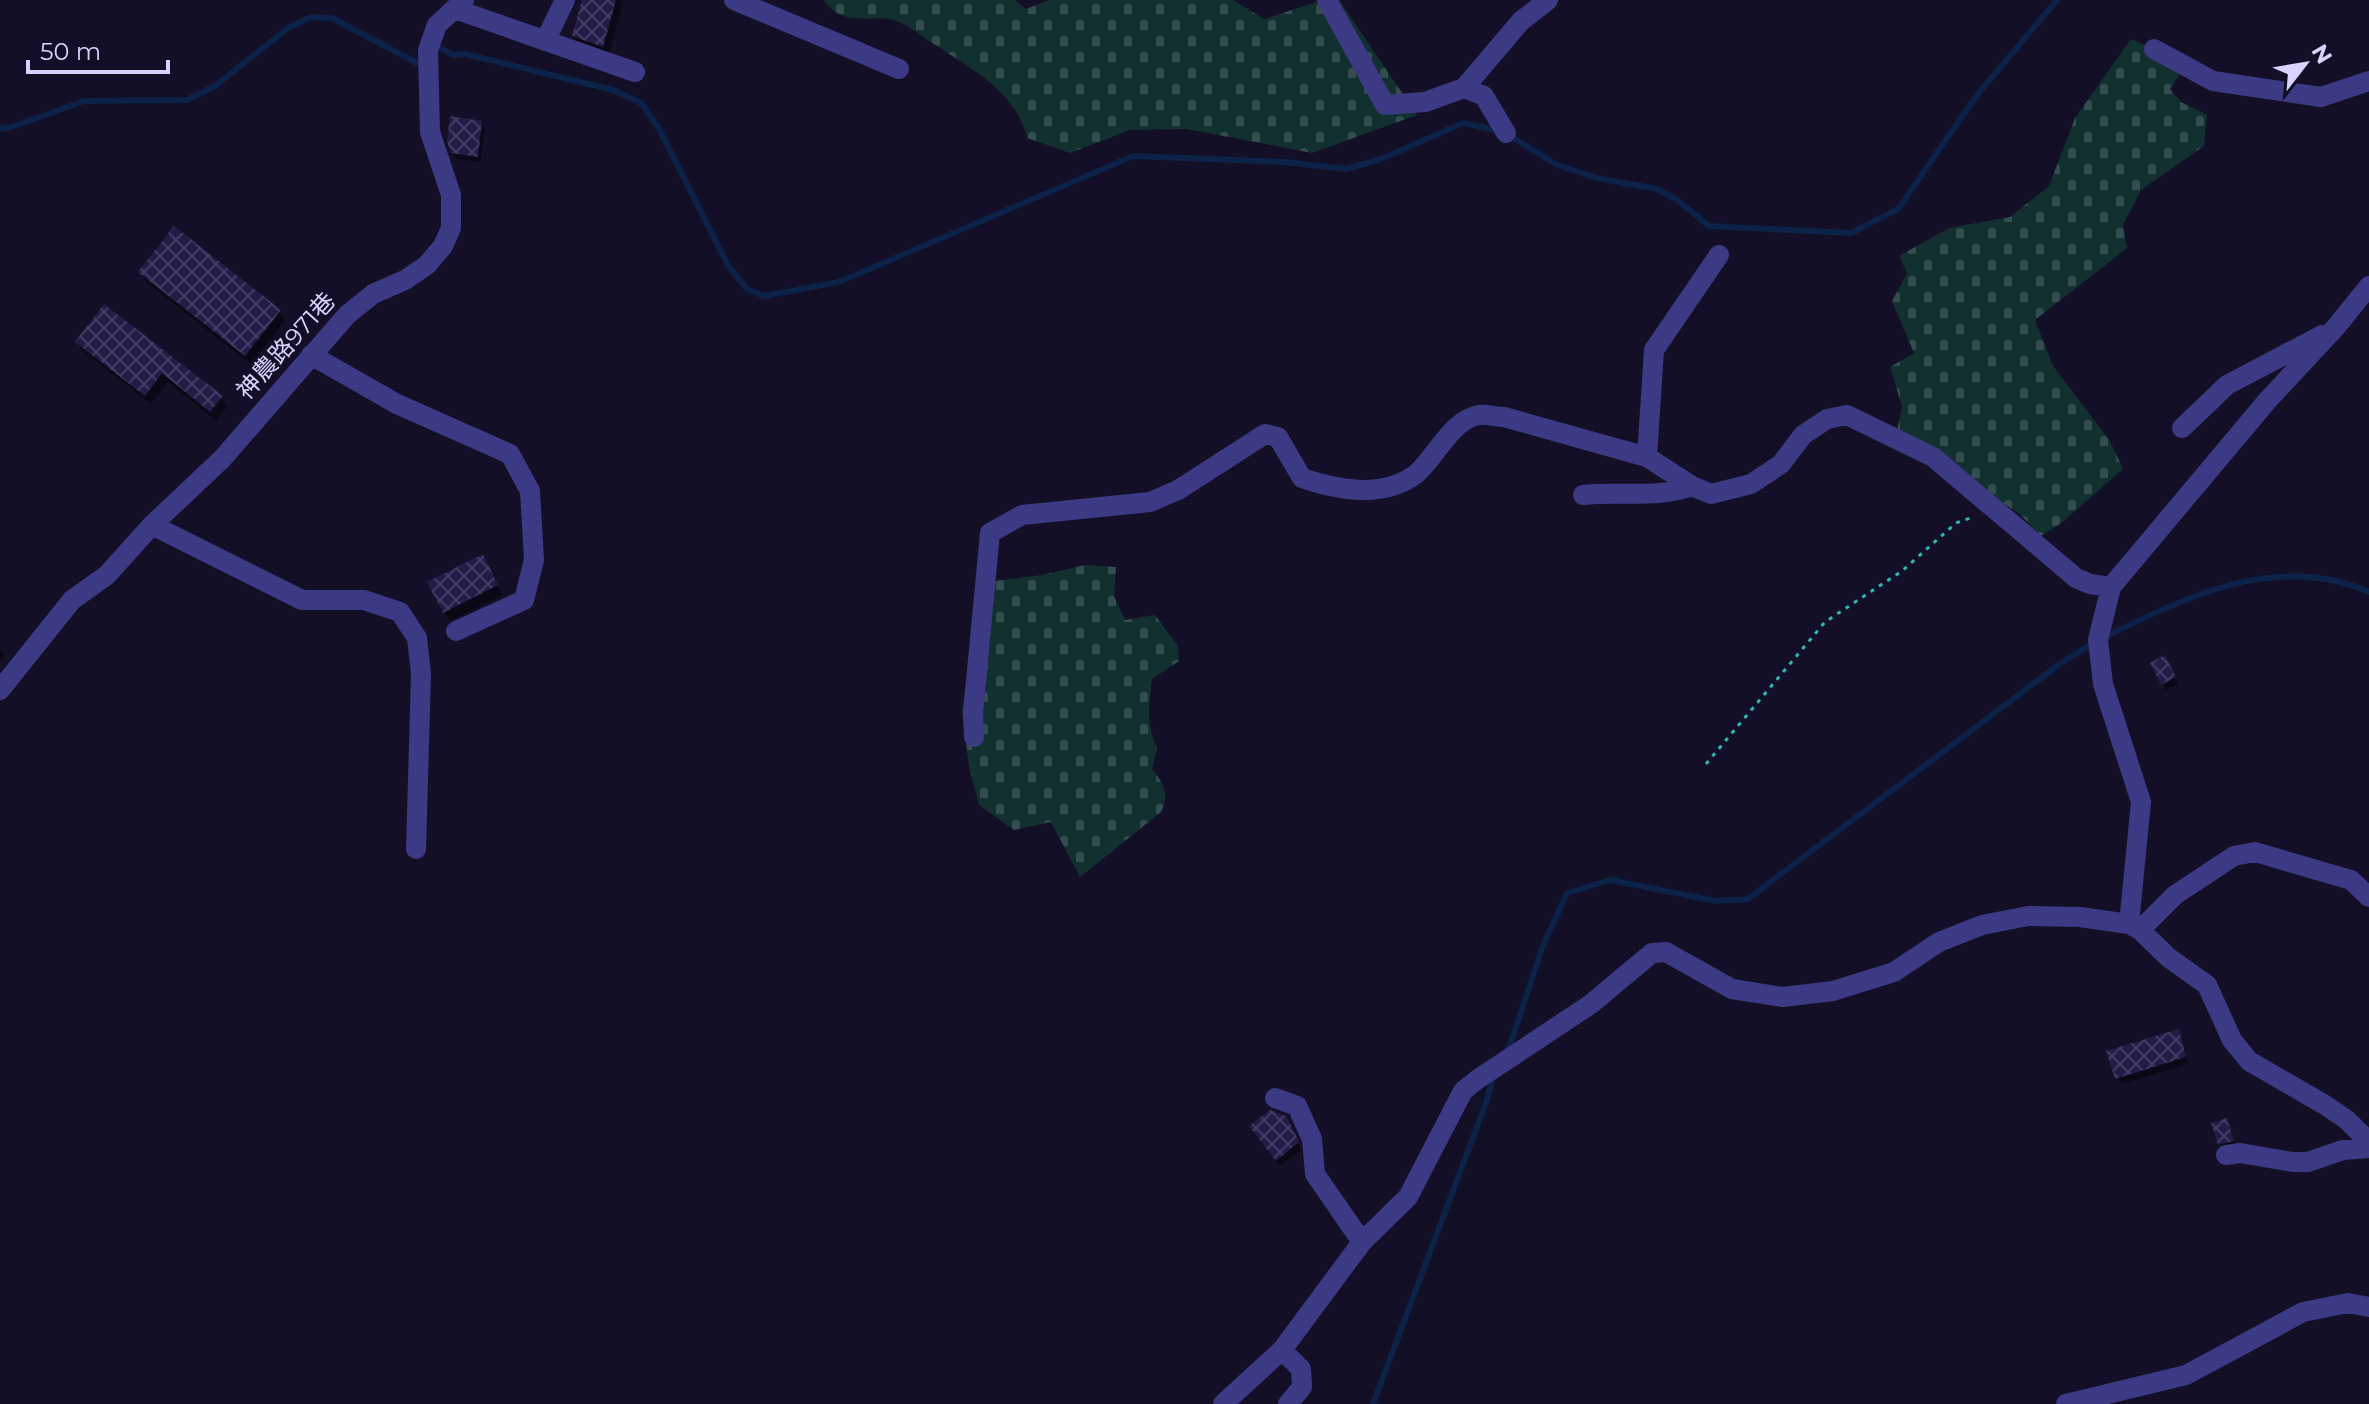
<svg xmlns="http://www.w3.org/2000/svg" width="2369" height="1404" font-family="Montserrat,'Noto Sans TC',sans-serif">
	<defs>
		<pattern id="cemetery-stones" width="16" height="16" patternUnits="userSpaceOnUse" patternTransform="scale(2)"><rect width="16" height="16" fill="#12302f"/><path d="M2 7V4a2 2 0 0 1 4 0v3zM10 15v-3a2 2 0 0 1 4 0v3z" fill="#344d4e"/></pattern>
		<pattern id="building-cross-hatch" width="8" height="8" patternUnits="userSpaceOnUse" patternTransform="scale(2)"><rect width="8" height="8" fill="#241b47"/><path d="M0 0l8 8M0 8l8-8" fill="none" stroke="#433b63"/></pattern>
	</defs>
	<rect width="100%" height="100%" fill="#130f26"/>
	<path fill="url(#cemetery-stones)" d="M824,0H1015L1026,9L1049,0H1233L1264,19L1323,0H1339L1417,115L1312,153L1187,129L1130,130L1070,153L1027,138C1016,91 971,69 934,44C922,37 910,26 897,21C875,12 844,30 824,0Z
		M2131,39L2186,63L2170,89L2181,102L2207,115L2204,146L2141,190L2123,225L2127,248L2035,320L2053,366L2110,441L2123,469L2060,524L2041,536L2020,514L1896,436L1902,406L1890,367L1914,353L1892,301L1907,273L1899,256L1949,228L2010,217L2049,186L2075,118Z
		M1085,565L1116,567L1114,596L1125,620L1155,615L1178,646L1179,661L1152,679C1149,704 1146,725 1157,748L1152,769C1164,784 1170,794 1161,812L1080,877L1051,822L1014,830L979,805L969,767L962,709L984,582L1042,575Z"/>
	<path fill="#0007" d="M585,0H620L623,4L608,56L580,46L574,36Z
		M481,123L485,129L480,162L456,159L453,153Z
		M141,273L280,311L285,321L251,364L146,282Z
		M105,307L221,397L227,407L216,421L168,382L151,404L83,351L78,342Z
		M488,566L502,595L450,621L444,612Z
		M0,647L5,657L0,660Z
		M2164,658L2178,684L2166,690L2153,664Z
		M2178,1032L2188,1064L2121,1084L2117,1078Z
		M2226,1120L2236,1147L2223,1150L2220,1144Z
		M1288,1124L1301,1150L1280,1166L1255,1132Z"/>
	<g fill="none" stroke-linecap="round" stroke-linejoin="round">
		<path stroke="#0c2248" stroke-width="6" d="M433,49L441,48L452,55L465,54L613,90L641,103L658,127L729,267L747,289L764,296L839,282L1133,156L1284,162L1346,169L1381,159L1463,123L1500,131
			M0,128L6,129L84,101L187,100L215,86L288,28L311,17L332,18L417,63L422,58
			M1510,136L1557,165L1597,178L1657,189L1677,200L1709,226L1851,233L1898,209L1977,95L2057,0
			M2105,637C2187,596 2278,552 2369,592
			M1507,1054L1542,948L1567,893L1610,880L1716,901L1748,899L2058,665L2095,642
			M1373,1404L1486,1103L1493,1077"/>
	</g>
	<path fill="url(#building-cross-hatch)" d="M582,0H616L603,47L572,36Z
		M450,116L482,121L478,157L451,153L447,141Z
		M174,226L281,310L245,356L138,272Z
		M104,304L223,396L210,412L162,373L145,396L75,342Z
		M483,554L498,585L443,613L427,582Z
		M2165,655L2176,677L2161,685L2150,663Z
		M2179,1029L2186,1057L2115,1079L2106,1051Z
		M1270,1110L1286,1116L1299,1142L1276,1161L1249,1126Z
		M2227,1118L2234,1141L2218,1145L2211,1123Z"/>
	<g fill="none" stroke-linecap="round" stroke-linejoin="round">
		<path stroke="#2fb8b0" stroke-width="3" stroke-dasharray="4 6" stroke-linecap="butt" d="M1706,764L1825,622L1902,571L1956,523L1973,517"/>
		<path stroke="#3d3a85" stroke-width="20" d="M734,0L899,69
			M1327,0L1385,105L1425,102L1464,88
			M455,9L635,72
			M545,41L565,0
			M2154,49L2213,81L2321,97L2369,81
			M1506,133L1484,96L1464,88L1521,21L1548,0
			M311,355L397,404L510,454L530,491L534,560L524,600L456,631
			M2182,428L2227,385L2322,335
			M1692,486L1647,457L1654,350L1719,255
			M1583,495C1619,491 1658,499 1692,486L1711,494L1751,484L1781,464L1803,435L1827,419L1847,415L1933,457L2076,578L2090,584L2111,587
			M152,525L302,600H364L400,612L417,638L421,674L416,849
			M0,690L72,600L107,575L152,525L222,459L347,315L373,294L405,280L427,265L443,246L451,228V195L430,132L428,50L437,25L464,0
			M974,737L973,713L990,533L1022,515L1150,502L1178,490L1265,434L1278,437L1302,478C1337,490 1383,499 1416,474C1436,457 1451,420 1479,415C1486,414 1496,417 1504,417L1647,457
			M2129,924L2141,802L2103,684L2098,640L2111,587L2267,401L2336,327L2369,286
			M2140,930L2175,895L2234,856L2255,852L2351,880L2369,897
			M1275,1098L1297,1106L1312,1139L1315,1174L1362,1242
			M2226,1155L2240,1153L2293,1162H2308L2343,1150L2369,1148
			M1282,1350L1301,1369L1302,1387L1288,1404
			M1223,1404L1282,1350L1362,1242L1408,1197L1463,1091L1478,1079L1591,1004L1652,953L1666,952L1732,989L1783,997L1833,991L1894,972L1939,942L1982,925L2028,916L2080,917L2129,924L2140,930L2169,958L2207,985L2232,1040L2249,1061L2325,1105L2347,1120L2369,1142
			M2066,1404L2186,1375L2303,1312L2348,1303L2369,1307"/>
	</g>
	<g text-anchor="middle" stroke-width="6" stroke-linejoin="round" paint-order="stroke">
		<g font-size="24" fill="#d9d4ff" stroke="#130f26">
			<text transform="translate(286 346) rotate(-48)" y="8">神農路971巷</text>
		</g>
	</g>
	<g transform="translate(2305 64) rotate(59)" stroke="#130f26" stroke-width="6" paint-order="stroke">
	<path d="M0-6L14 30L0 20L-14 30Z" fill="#d9d4ff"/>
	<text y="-12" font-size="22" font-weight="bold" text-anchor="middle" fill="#d9d4ff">N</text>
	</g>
	<path d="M28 60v12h140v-12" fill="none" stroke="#d9d4ff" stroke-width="4"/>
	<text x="40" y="60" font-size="24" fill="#d9d4ff" stroke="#130f26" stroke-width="6" paint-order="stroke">50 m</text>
</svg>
